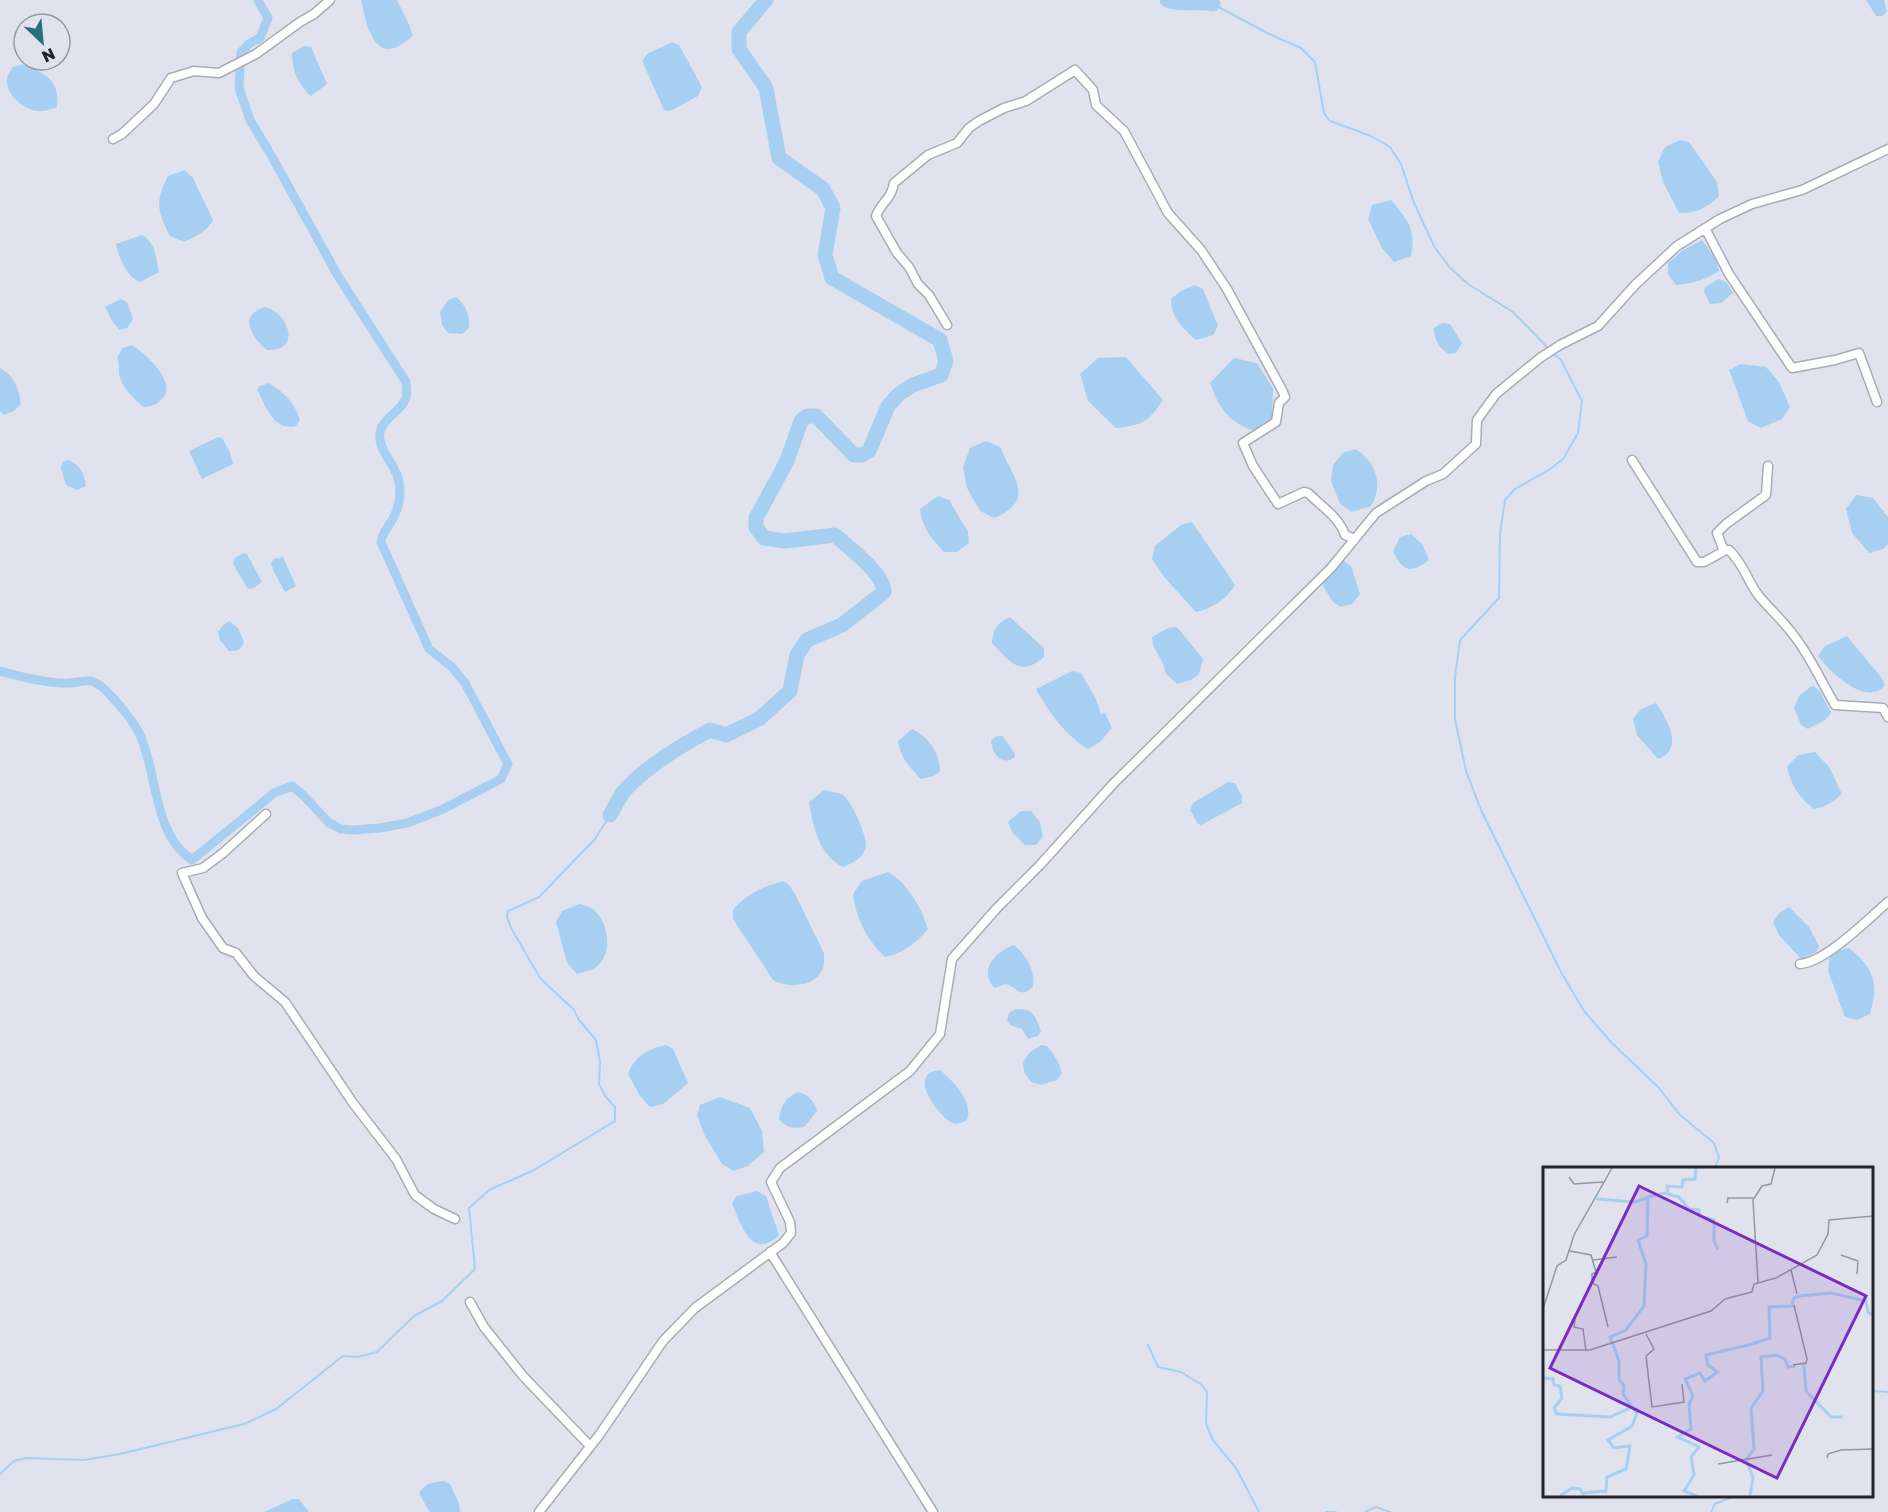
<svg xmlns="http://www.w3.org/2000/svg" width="1888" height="1512" font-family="'Golos Text',sans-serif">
	<rect width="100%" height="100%" fill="#e0e3ed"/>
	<path fill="#a7cff1" d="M361,0H397L408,22L413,36C406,41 396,50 387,49C370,47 364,14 361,0Z
		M1866,0H1884L1887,12L1882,16H1876Z
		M672,42L679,45L702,87L698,96L670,111L664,110L642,61L647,54Z
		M304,46L311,47L327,84L311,96C298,85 292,70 292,53Z
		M24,64C46,75 60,79 57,107C51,109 45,112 38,111C23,110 2,92 8,75C9,72 11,70 13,67Z
		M1680,140L1689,142L1717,182L1719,196C1706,209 1696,213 1679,213L1663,182L1658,162L1665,147Z
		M185,170L193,178L213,220C208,231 195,237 184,242L170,236C157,211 155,201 168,176Z
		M1391,200C1408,221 1416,228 1411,256L1394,262L1382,248L1368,219L1372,205Z
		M142,235C156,243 156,258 159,272L140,282C126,276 119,258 116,244Z
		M1702,240L1716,259L1719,271C1707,279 1692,284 1676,285L1668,274V263L1683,250Z
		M1719,279L1726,282L1733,293L1721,303L1710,304L1704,292L1705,287Z
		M1194,285L1203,289L1218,326L1213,335L1196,340C1182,328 1171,317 1171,299L1181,291Z
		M456,297C466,305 470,315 469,328L462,334L448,333L442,325L440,312L448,300Z
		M121,299L127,302L133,319L127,328L120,330L114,324L105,307Z
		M265,307C288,312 303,351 267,350C252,338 237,315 265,307Z
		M1442,323L1450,324L1462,343L1456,353L1449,354C1440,349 1433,338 1434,328Z
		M132,345C146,354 181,385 160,401C155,405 150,407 143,407C135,399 123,389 120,378C118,372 120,365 117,358L123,348Z
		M1126,357L1163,400C1147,423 1143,425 1116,428L1088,401L1080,374L1098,358Z
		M1234,358L1257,363L1273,388L1272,420L1255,431C1229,423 1219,408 1210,383Z
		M1741,364L1766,367L1779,382L1790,407L1782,419L1761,428L1748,421L1729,370Z
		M0,368C14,375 19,389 21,404L14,411L4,415L0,411Z
		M269,383C284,392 295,403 300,420L296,426C274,432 265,405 257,389L260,386Z
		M218,437L222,438L230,452L233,464L202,479L189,451Z
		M986,441L1000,447C1014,479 1036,501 994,518L980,511L967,488L963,467L970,448Z
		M1355,449C1376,461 1384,485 1371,506L1352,512L1340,504L1331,481L1333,465L1343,453Z
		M68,460C80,464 84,473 86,486L77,490L66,485L61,468L62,462Z
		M1856,495L1873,498L1888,517V544L1883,549L1869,553L1852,533L1846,509Z
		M938,496L949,500L968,532L969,543L957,552H944C932,539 922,528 920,509Z
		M1192,522L1235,585C1227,599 1211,609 1196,612L1165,578L1152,559L1155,546L1181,525Z
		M1411,534L1422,544L1429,560C1410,574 1403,572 1393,551L1400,537Z
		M243,553L247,554L262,582L254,588L248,589L233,564L235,558Z
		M283,557L296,586L285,592L273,570L271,563L274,559Z
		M1343,560L1351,566L1360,594L1352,604L1341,607L1333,602L1323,586L1324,582Z
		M1010,617L1044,648V657C1020,678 1009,661 992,643C993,629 997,623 1010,617Z
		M229,621L238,628L244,642C241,650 238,651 229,651L220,640L218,632L222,626Z
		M1177,627L1203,659L1199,674L1191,680L1177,684L1166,674L1163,664L1153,645L1152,637L1168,628Z
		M1847,636L1881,677L1885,685C1867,708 1830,672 1818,656L1825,646Z
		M1072,671L1081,673L1096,699L1101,714L1105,713L1112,728L1100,742L1088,749C1065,735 1049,713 1036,689Z
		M1813,685L1821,693L1831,713L1825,720L1808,729L1801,725L1794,708L1799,696Z
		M1656,703C1667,719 1685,749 1658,759L1637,735L1633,719L1641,709Z
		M912,729C928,736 940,753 940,771L934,776L921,779C910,768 900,757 898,741Z
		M997,736H1003L1015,754V757C1001,767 992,754 991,740Z
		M1815,752L1829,767L1842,794C1834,802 1825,807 1814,809C1799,798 1791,785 1787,767L1798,755Z
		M1228,782L1235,783L1242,796V803L1201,825L1198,824L1190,810L1193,803Z
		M824,790C830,792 838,792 843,795C852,802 870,840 865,850C860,860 853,863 843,867C819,855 813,827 809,802Z
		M1021,811H1031L1040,822L1043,836L1036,845H1025L1012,832L1008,822Z
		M888,872C908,883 921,907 928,929C917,942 902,954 885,957C867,940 856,919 853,894L862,881Z
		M783,881L789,885L795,894L824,953C824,960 825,966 821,972C813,987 786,988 773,980L733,919V910C747,893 763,887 783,881Z
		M580,904C584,905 590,907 593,909C609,922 614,956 595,968C590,971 582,972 577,974L567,963L556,922L562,911Z
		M1789,907L1809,927L1819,946L1816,952L1801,959L1779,935L1773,922L1780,912Z
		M1014,945C1026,955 1036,971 1033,987C1019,999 1019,988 1006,984L995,988C977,971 996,951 1014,945Z
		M1849,948C1874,969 1879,982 1870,1014L1857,1020L1845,1017L1828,971L1830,953Z
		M1015,1009C1035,1009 1035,1015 1041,1032L1038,1036L1028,1039L1022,1029L1010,1025L1007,1020L1009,1013Z
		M666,1045L673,1049L688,1083L663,1104L650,1107L640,1096L628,1074C633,1058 649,1048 666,1045Z
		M1041,1045L1047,1046C1054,1054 1059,1062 1062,1073L1057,1080L1041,1085L1031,1082L1024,1072L1023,1062L1030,1052Z
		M940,1070C953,1081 974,1102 967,1120C962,1122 958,1125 953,1123C943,1121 903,1073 940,1070Z
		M798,1092C809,1095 813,1100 817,1111L804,1127C793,1129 787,1128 779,1119C781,1106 785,1098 798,1092Z
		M720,1097L750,1108L762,1131L764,1152L748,1166L734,1171L722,1164L704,1134L697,1115L700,1105Z
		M757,1191L766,1196L779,1235C752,1262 740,1223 732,1203L737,1196Z
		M444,1481L450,1484L459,1503L460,1512H430L419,1494C424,1483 433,1482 444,1481Z
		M293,1499H299L309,1512H264Z"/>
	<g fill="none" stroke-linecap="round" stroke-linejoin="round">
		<path stroke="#a7cff1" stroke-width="2" d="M1206,2L1207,0
			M1213,4L1269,34L1301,48L1315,62L1324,113L1330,121L1371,136L1390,147L1401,164L1414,203L1434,246L1450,268L1468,284L1513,312L1549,349
			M1553,353L1561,360L1582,401L1578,433L1563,459L1549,470L1515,489L1505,500L1500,533L1499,598L1460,640L1455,677V719L1466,771L1481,810L1561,972L1584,1011L1611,1042L1658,1087L1680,1115L1714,1143L1719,1158L1715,1168
			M1148,1345L1158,1367L1181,1372L1202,1385L1207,1392L1206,1424L1213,1440L1236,1468L1259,1512
			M1872,1391L1888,1392
			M0,1474L14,1461L26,1458L84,1460L120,1454L244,1424L276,1409L343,1356L358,1357L377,1352L414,1316L442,1301L475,1269L469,1208L489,1190L534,1170L615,1121V1107L606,1097L599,1084L600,1062L596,1040L579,1020L574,1010L540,978L511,928L507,917L508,911L539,897L595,839L610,815
			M1326,1512H1336
			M1365,1512L1376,1507L1390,1512
			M1711,1512L1715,1504L1735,1496"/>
		<path stroke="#a7cff1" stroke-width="9" d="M0,671C21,677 42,682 63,683C72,684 83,680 91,681C99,683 108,692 113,698C123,709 134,722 140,735C158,775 153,834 192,860L274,793L292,786L304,796L329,823L341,829L353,830L380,828L407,823L441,810L501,779L508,764L465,683L452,667L429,649L381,542C382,533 386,530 391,522C399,509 402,493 398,478C394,462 377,450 380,432C383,418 399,413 405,400C408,395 406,388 406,382L338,276L271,155L250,120L239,88L241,52L250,43L260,38L268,18L258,0"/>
		<path stroke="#a7cff1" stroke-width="15" d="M1167,0C1183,6 1197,0 1213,4
			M610,815C615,807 619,797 625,790C648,765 680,746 710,730L726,735L759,719L790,691L797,655L807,640L842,625L884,592C884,573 849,548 835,535L785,541L764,538L756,527V518L787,461L801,421L807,416H816L854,455H862L869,451L888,406L899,394L913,385L941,375L946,361L940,340L832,278L825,255L833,208L823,189L779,158L766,88L739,49V32L766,0"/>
		<defs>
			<path id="minor" d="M113,139L122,134L154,104L171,78L194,71L219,73L256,54L300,22L314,14L330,0
				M1705,228L1729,274L1792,368L1835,360L1859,353L1877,402
				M947,325L929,295L918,284L909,267L897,253L876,216C882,201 891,200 894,183L928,155L957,143L969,128L979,121L1004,108L1026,101L1075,70L1093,90L1096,105L1124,131L1168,213L1201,250L1227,289L1282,390L1285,397L1279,403L1276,422L1243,443L1253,466L1278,504L1304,492L1308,493C1321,506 1339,517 1345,535L1355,539
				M1632,460L1697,562H1704L1726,550H1729C1744,564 1747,581 1759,596C1768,607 1778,616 1787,627C1807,650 1820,679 1835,705L1883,708L1888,717
				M1724,551L1717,533L1726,524L1766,495L1768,466
				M266,814L223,853L203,868L182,873L202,918L223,948L236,953L254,976L285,1002L353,1103L396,1159L415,1195L434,1209L455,1219
				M1800,964C1826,962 1868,919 1888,902
				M770,1252L933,1512
				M470,1302L484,1327L523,1376L590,1446
				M539,1512L600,1434L663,1341L695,1308L783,1243L791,1233L790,1222L771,1182L780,1168L910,1071L940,1034L952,959L997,908L1040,865L1113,784L1331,568L1376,513L1426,481L1443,474L1476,444L1477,420L1496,394L1540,358L1560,345L1598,326L1636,284L1677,246L1720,219L1752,204L1802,190L1888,149"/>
		</defs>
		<use href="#minor" stroke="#a9acb5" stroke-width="11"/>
		<use href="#minor" stroke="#fff" stroke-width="8"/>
	</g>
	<g transform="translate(1543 1167)">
		<rect width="330" height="330" fill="#e0e3ed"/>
		<path fill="none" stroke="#a7cff1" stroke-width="3" d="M125,27L124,19L139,20L140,13L152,12L153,1M53,32L92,35L104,31M209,177L227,171L226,140L249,139L251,131L257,129L288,126L323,134L325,145L330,148M261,197L263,224L288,250H300M0,211L10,212L11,218L17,219L19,231L11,241L14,247L67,250L89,240M89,240L80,227L81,219L76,212V194L67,170L83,163L101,139L103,97L95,73L104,69L105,30L122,26L136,30L146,42L156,43L157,49L171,53V74L175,82M40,326L63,324L64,310L83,302L87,279L71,281L65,273L89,259L94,246L89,240M17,329L29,321L37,322L41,329M154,329L141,324L151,308L148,290L156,280L135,270L148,262L146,237L150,229L142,212L157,206L162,214L174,205L165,198L163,188L209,177M207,329L210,311L203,293L211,282L208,241L220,224L218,190L233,188L242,192L245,200L252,199"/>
		<path fill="none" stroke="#95979f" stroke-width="1.5" d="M26,10L31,17L60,15M184,36L185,31H210M27,84L48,88L53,105L49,107V116L55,119L65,160M298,88L315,94L314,107M50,93L74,90M248,103L254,127M215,116L210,33L219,19L228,17L232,1M0,142L14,99L23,93L31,68L69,1M32,153L31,160L40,162L43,184M103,167L111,182L103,189L109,240L141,235L139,217M0,183H47L168,144L182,132L209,125L211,117L233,111L274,88L285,67L286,53L330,49M250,198L263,196L264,192L251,138M284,291L285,287L298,283L330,282M175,297L229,288"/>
		<path fill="#7b2cbf" fill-opacity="0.15" stroke="#7b2cbf" stroke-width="3" d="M96,19L323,129L234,311L7,201Z"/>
		<rect width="330" height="330" fill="none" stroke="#242529" stroke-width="3"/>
	</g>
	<g transform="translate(42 42) rotate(154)"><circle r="28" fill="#e0e3ed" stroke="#95979f" stroke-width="1.5"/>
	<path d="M0-4.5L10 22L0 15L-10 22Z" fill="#277274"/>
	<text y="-9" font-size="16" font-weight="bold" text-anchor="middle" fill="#242529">N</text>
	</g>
</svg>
